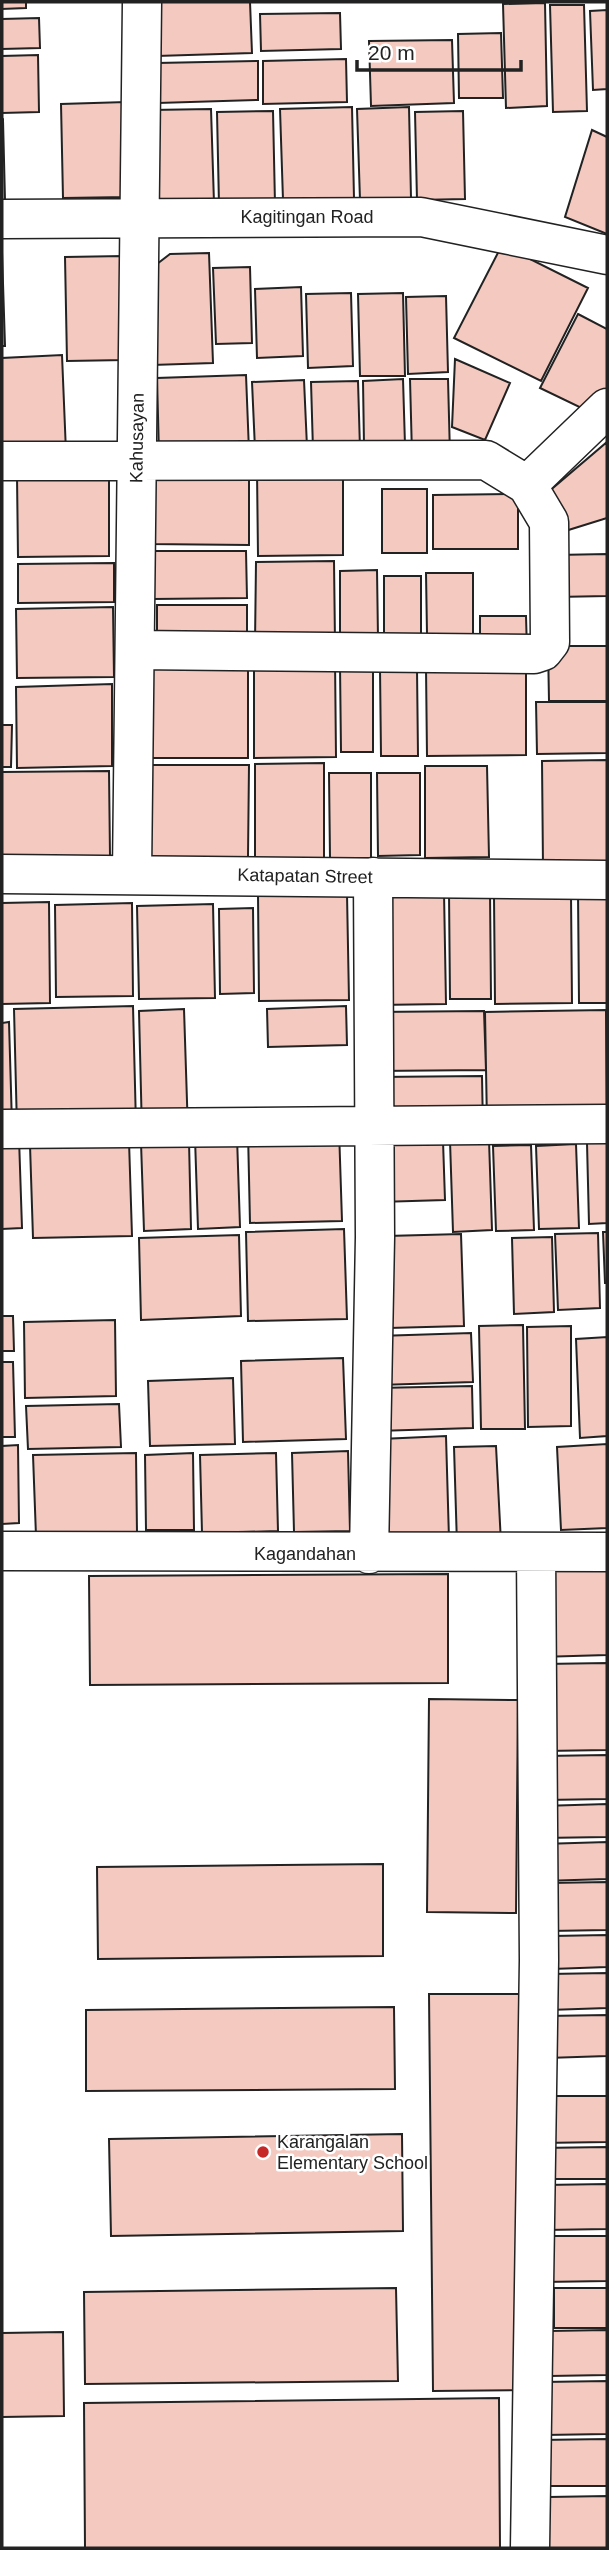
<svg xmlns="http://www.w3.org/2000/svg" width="609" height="2550" font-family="Helvetica,sans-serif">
	<rect width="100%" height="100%" fill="#fff"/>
	<path fill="#f3c9c0" stroke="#222" stroke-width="2" d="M2,2H26V8L2,9Z
		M156,2H250L252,53L157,56Z
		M545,3L547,106L506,108L503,4Z
		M550,5H584L587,111L553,112Z
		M607,10V89L593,90L590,11Z
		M340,13L341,49L261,51L260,14Z
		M39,18L40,48L2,49V19Z
		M501,33L503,98H459L458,34Z
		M452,40L454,103L371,106L369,41Z
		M38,55L39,112L2,113V56Z
		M346,59L347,102L263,104V61Z
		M258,61V100L158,103L157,63Z
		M126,102L128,197L63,198L61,104Z
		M352,107L354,198L283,200L280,109Z
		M409,107L411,198L360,200L357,109Z
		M211,109L214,203L154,205L151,110Z
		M273,111L275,204L219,205L217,112Z
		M463,111L465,199L417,200L415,112Z
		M3,120L5,200H2V121Z
		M592,130L607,137V234L565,217Z
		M502,245L588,288L541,381L454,338Z
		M2,252L5,346H2Z
		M209,253L213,363L152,365L157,264L170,254Z
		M123,256L125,360L67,361L65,257Z
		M250,267L252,343L216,344L213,268Z
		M301,287L303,356L257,358L255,289Z
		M351,293L353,366L308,368L306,294Z
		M403,293L405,376H360L358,294Z
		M446,296L448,372L408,374L406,297Z
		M578,314L607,329V399L598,416L540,388Z
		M62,355L66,452L2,453V358Z
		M455,359L510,383L485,440L452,427Z
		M246,375L249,451L159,454L157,378Z
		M403,379L405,445H364L363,381Z
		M410,379H448L450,455H412Z
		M304,380L307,447L255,449L252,382Z
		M358,381L360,449L313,450L311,382Z
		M607,442V518L562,532L540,499Z
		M257,471H343V555L258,556Z
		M147,474H249V545L147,544Z
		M109,475V556L18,557L17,476Z
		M382,489H427V553H382Z
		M518,494V549H433V495Z
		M153,551H246L247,598L153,599Z
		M607,554V596L556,597V555Z
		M334,561L335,643H255L256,562Z
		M114,563V602L18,603V564Z
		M377,570L378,638L340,639V571Z
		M426,573H473V634H427Z
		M384,576H421V637H384Z
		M157,605H247V649H157Z
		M113,607L114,677L17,678L16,609Z
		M480,616H526L527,651H480Z
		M548,646H607V701H549Z
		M335,659L336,757L254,758V660Z
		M141,660H248V758H141Z
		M340,666H373V752H341Z
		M526,667V755L427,756L426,668Z
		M380,669H417L418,756H381Z
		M112,684V766L17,768L16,687Z
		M536,702H607V753L537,754Z
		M2,725H12L11,767H2Z
		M607,760V866L543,867L542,761Z
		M324,763V858H255V764Z
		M144,765H249L248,857H144Z
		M425,766H487L489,857L425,858Z
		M109,771L110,856L2,858V772Z
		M329,773H371V858H330Z
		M377,773H420V855L378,856Z
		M444,892L446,1004L377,1005L376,893Z
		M449,892H490L491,999H450Z
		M578,893H607V1003H579Z
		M347,894L349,1000L259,1001L258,895Z
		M571,895L572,1003L495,1004L494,896Z
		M49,902L50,1003L2,1004V903Z
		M132,903L133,996L56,997L55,905Z
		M213,904L215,998L139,999L137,906Z
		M253,908L254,993L220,994L219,909Z
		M133,1006L136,1125L17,1128L14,1009Z
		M346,1006L347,1045L268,1047L267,1009Z
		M184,1009L188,1132L142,1133L139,1011Z
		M606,1010L607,1123L487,1124L485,1012Z
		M484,1011L486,1070L375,1071L374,1012Z
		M9,1022L12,1125H2V1023Z
		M482,1076L483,1129L378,1131L377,1077Z
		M339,1129L342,1221L250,1223L248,1132Z
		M237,1137L240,1227L198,1229L195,1138Z
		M2,1138H19L22,1228L2,1229Z
		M489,1140L492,1230L453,1232L450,1141Z
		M129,1141L132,1236L33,1238L30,1145Z
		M189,1141L191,1229L144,1231L141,1143Z
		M443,1141L445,1200L379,1202L378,1143Z
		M607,1142V1223L589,1224L587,1143Z
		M576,1144L579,1228L539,1229L536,1146Z
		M531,1145L534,1230L496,1231L493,1146Z
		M344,1229L347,1319L248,1321L246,1232Z
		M603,1232H607V1283H605Z
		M598,1233L600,1308L558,1310L555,1234Z
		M461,1234L464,1326L389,1328L387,1236Z
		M239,1235L241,1316L141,1320L139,1238Z
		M552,1237L554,1312L514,1314L512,1238Z
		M2,1316H13L14,1351H2Z
		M115,1320L116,1396L25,1398L24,1322Z
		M523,1325L525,1429H481L479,1326Z
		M571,1326V1426L528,1427L527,1327Z
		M471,1333L473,1382L379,1385L378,1336Z
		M607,1337V1436L580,1438L576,1339Z
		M343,1358L346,1439L243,1442L241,1361Z
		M2,1362H13L15,1437H2Z
		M233,1378L235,1444L150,1446L148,1381Z
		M472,1386L473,1428L377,1431V1388Z
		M119,1404L121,1447L28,1449L26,1406Z
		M446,1436L449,1539L385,1541L381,1439Z
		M607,1444V1528L561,1530L557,1447Z
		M18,1445L19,1523L2,1524V1446Z
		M496,1446L501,1543L457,1545L454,1447Z
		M348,1451L350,1531L294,1532L292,1453Z
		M136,1453L137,1533L36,1536L33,1455Z
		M193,1453L194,1530H146L145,1455Z
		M276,1453L278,1531L202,1533L200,1455Z
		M607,1568V1655L539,1657L537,1569Z
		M448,1574V1683L90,1685L89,1576Z
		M607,1663V1750L545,1751L544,1664Z
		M429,1699L518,1700L516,1913L427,1912Z
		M607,1755V1799L545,1800L544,1756Z
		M607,1804V1837L542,1838V1806Z
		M607,1842V1879L542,1881V1844Z
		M383,1864V1956L98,1959L97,1867Z
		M607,1882V1930L549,1931V1883Z
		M607,1935V1967L552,1969V1936Z
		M607,1973V2008L549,2010V1974Z
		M429,1994H523L526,2390L433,2391Z
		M394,2007L395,2089L86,2091V2010Z
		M607,2015V2056L547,2058L546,2016Z
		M539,2096H607V2142L540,2143Z
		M402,2134L403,2231L111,2236L109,2139Z
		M607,2147V2179H540L539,2148Z
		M607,2184V2229L545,2230L544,2185Z
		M542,2236H607V2281L543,2282Z
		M396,2288L398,2381L85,2384L84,2292Z
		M554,2288H607V2328H554Z
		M607,2330V2375L550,2376L549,2331Z
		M63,2332L64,2416L2,2417V2333Z
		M607,2381V2434L544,2435L543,2382Z
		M499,2398L500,2548H85L84,2403Z
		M607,2439V2486H540L539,2440Z
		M607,2496V2548H549V2497Z"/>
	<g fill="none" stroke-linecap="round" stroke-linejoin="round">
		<defs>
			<path id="minor" d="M2,219L421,217L607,255
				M2,461L486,460L527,485L549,522L550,642L543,651L534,654L135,650
				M527,485L607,408
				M2,874L607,880
				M132,874L142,2
				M2,1129L607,1124
				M2,1551L607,1552
				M369,1554L375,1237L373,877
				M530,2548L539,1960L536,1552"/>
		</defs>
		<use href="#minor" stroke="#222" stroke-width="41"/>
		<use href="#minor" stroke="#fff" stroke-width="38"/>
	</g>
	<circle fill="#c62828" stroke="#fff" stroke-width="2.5" cx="263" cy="2152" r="7"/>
	<g text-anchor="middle" stroke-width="5" stroke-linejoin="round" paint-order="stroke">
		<g font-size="18" fill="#222" stroke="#fff">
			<text x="307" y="223">Kagitingan Road</text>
			<text transform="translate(137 438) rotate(-89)" y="6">Kahusayan</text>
			<text transform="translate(305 876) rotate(1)" y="6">Katapatan Street</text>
			<text x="305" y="1560">Kagandahan</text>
		</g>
		<g font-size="18" fill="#222" stroke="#fff" text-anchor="start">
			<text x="277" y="2148">Karangalan<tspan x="277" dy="21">Elementary School</tspan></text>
		</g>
	</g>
	<rect width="609" height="2550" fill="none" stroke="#222222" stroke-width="7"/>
	<path d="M357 60v10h164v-10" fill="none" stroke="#222222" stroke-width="3.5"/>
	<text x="368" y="60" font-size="21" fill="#222222" stroke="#ffffff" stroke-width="5" paint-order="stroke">20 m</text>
</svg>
